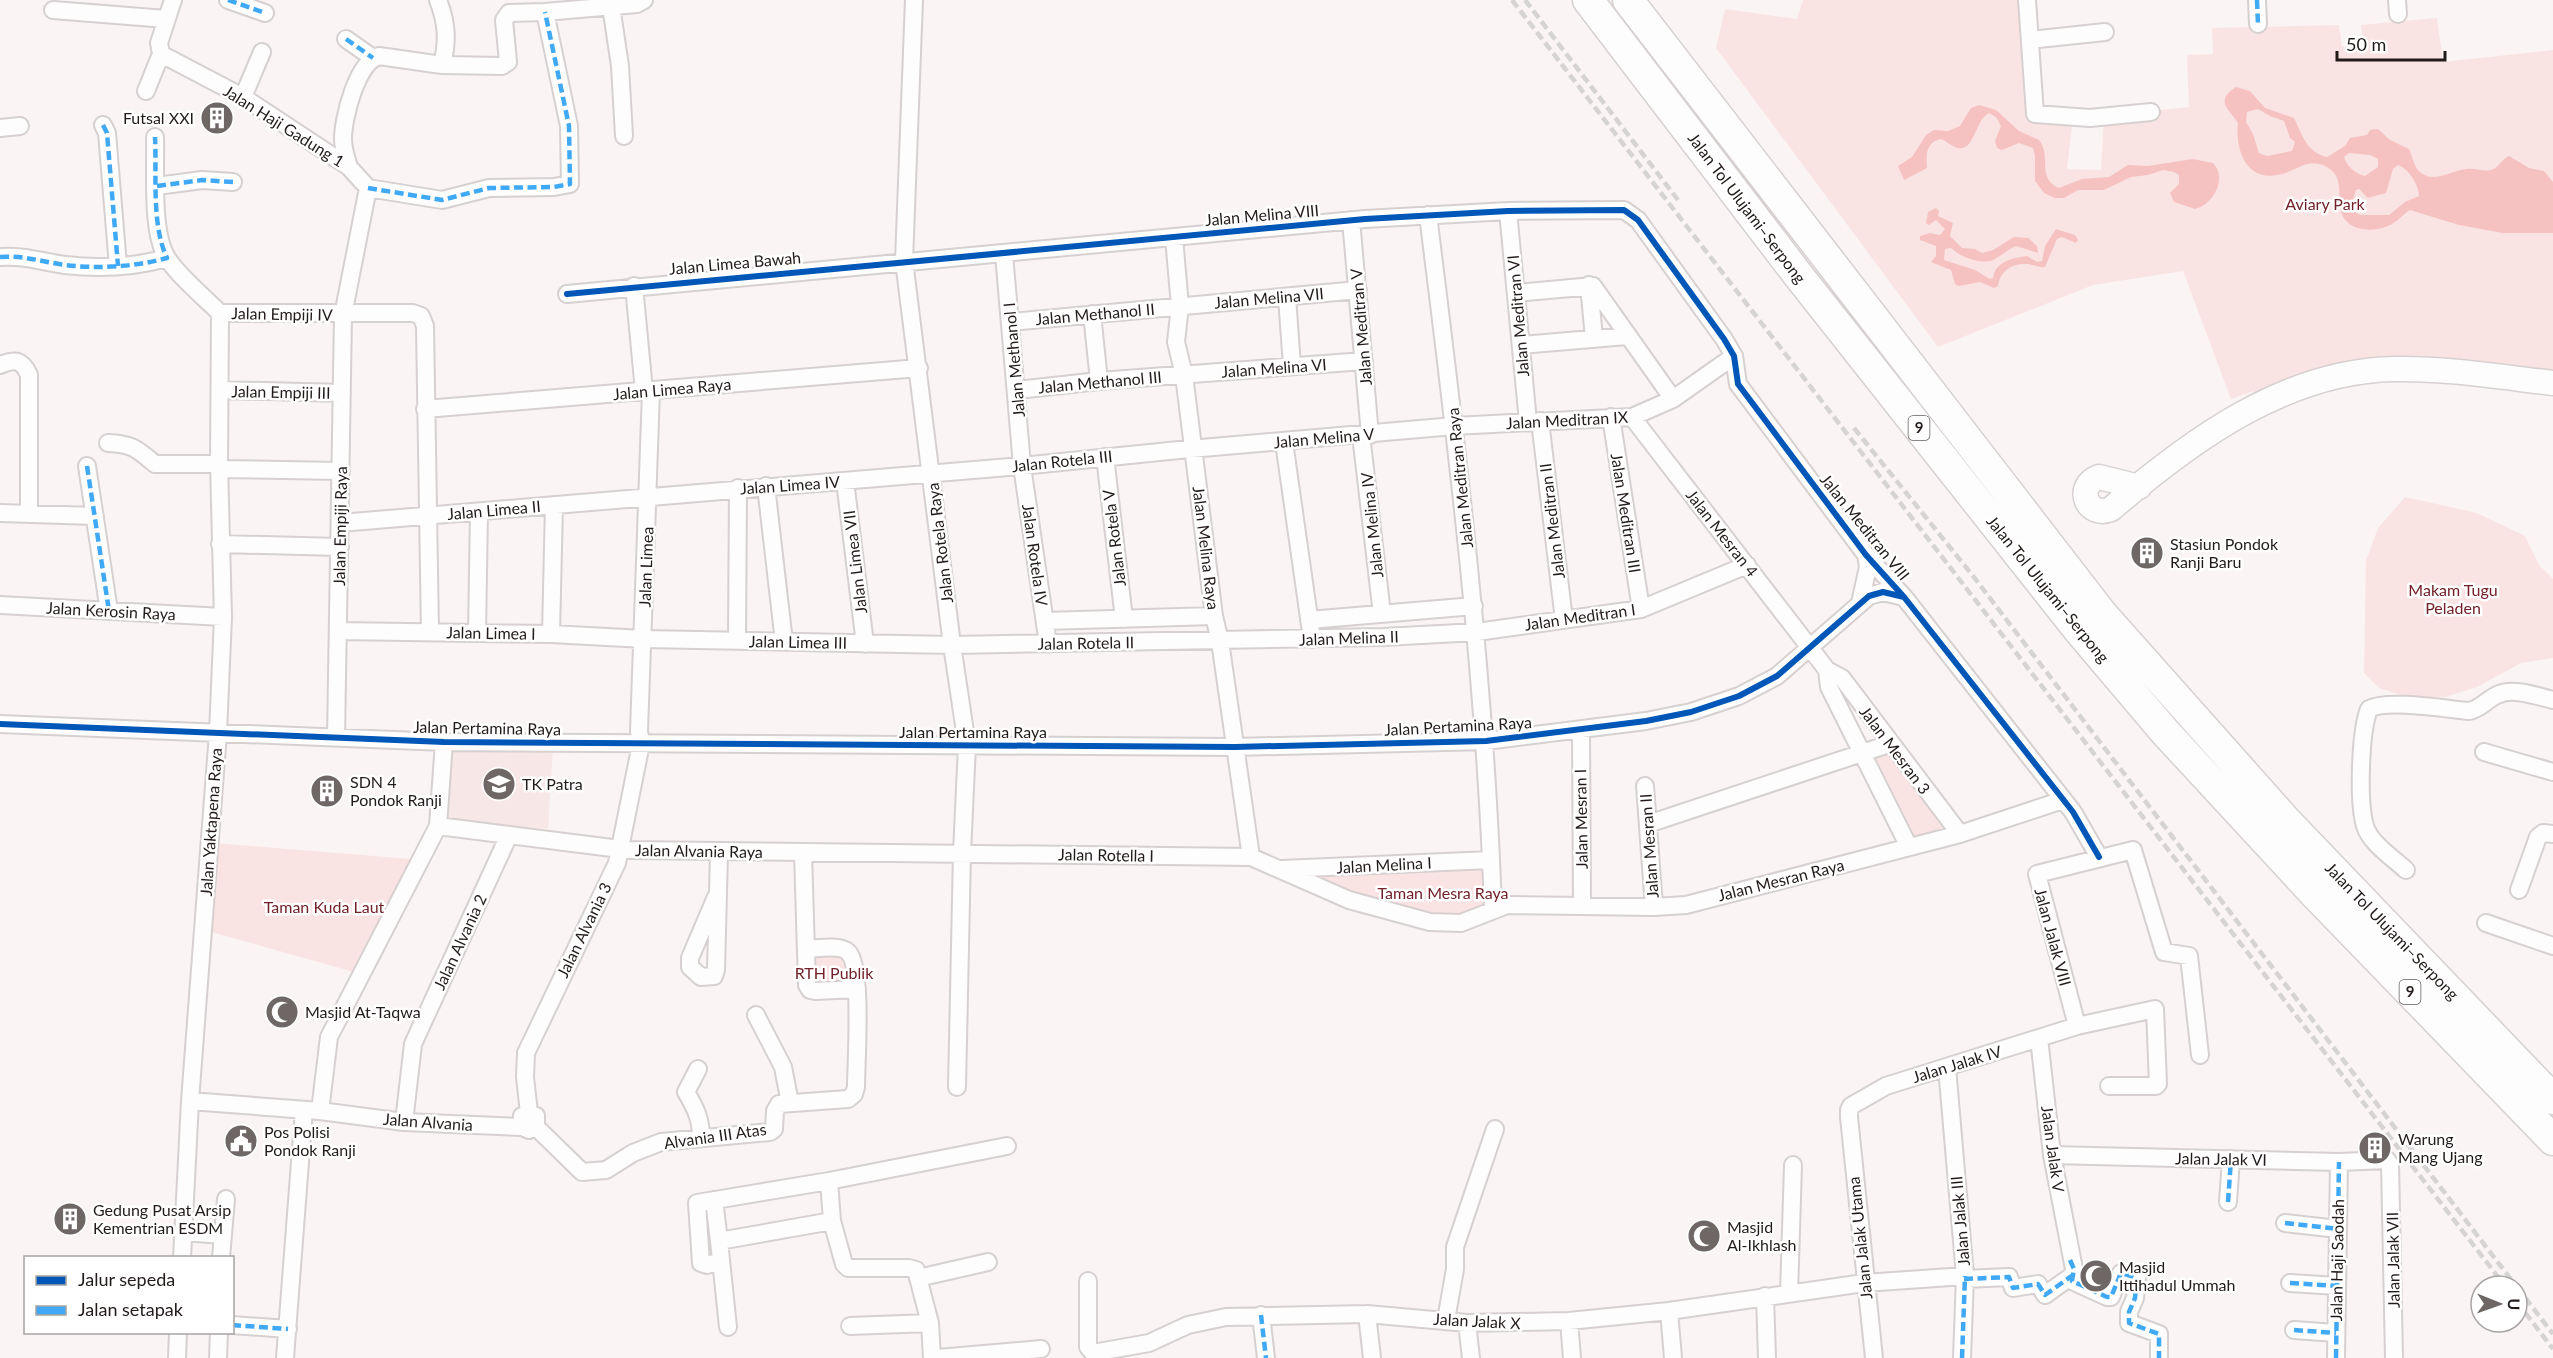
<svg xmlns="http://www.w3.org/2000/svg" width="2553" height="1358" font-family="Lato,sans-serif">
	<rect width="100%" height="100%" fill="#faf4f4"/>
	<path fill="#f7e7e6" d="M451,746L553,748L548,829L444,819Z"/>
	<path fill="#fae4e3" d="M1803,0H2019L2026,114L2073,117L2067,169L2101,170L2104,116L2189,107L2187,55L2213,54L2212,28L2339,25L2342,47H2364L2361,25L2437,18L2443,62L2553,50V373L2383,357L2359,361L2256,394L2253,391L2231,399L2183,271L2093,285L1938,347L1716,48L1725,9L1797,19Z
		M2405,497L2477,513L2525,536L2539,565L2553,579V658L2521,663L2477,687L2445,697H2407L2379,688L2364,673L2366,561L2378,528Z
		M1888,749L1956,834L1911,843L1869,755Z
		M214,843L411,859L354,972L208,931Z
		M1491,860L1489,911L1446,924L1276,869Z
		M806,949L851,955L858,999L807,985Z"/>
	<path fill="#f5c2c1" fill-rule="evenodd" d="M2236,87L2250,91L2265,108L2294,118C2303,136 2306,152 2327,157L2345,146L2350,138L2367,135L2370,130L2378,129L2390,140L2409,149C2412,155 2414,167 2419,171C2433,185 2451,170 2467,169C2475,168 2483,172 2491,170C2499,168 2501,159 2509,156L2529,168L2544,171L2553,182V233H2503L2459,225L2410,210C2402,215 2396,223 2388,226C2371,233 2346,231 2341,211C2337,194 2345,176 2325,166C2307,157 2294,173 2277,175C2245,181 2235,148 2238,123C2229,109 2214,101 2236,87ZM2258,109L2270,116L2284,121L2290,138L2295,142L2292,151L2267,156L2259,153L2253,134L2246,122L2247,112ZM2349,153L2370,155L2378,159V167L2365,176C2355,173 2347,167 2344,157ZM2398,165C2408,168 2419,185 2419,196L2405,202L2389,215H2360L2354,211L2352,203L2356,190L2359,189L2368,198L2386,193L2393,169Z
		M1979,105L1996,110L2019,131L2039,140C2052,156 2036,178 2059,188L2082,179L2109,177L2128,165L2148,166L2193,159L2213,163C2228,178 2213,205 2195,209L2174,202L2170,193L2179,184V175L2174,172L2163,170L2148,175L2131,177L2104,190H2078L2064,198H2055L2044,193L2035,181V156L2033,148L2019,143L2002,150L1997,148L1995,141L2001,126L1996,117L1989,113C1975,120 1975,151 1958,148C1953,147 1946,141 1941,139C1926,142 1926,154 1927,168L1904,180L1898,166L1912,157L1926,135L1934,130L1948,131L1960,126L1971,108Z
		M1936,208L1939,211L1938,216L1953,223L1950,236L1962,248L1975,249L1982,253L1993,250L2014,237L2028,238L2037,246L2038,253L2016,246C2008,249 2003,255 1995,259C1983,266 1960,257 1951,248L1945,249L1944,260L1975,270L1990,279L1993,278C1995,262 2012,258 2027,256L2037,262L2042,261L2045,246L2056,229L2075,235L2078,240L2076,243L2062,237L2057,239L2045,267C2038,268 2033,264 2026,264C2011,263 2000,272 1998,286L1994,288L1980,282L1959,286L1955,284L1951,270L1931,262L1936,256V246L1920,240V236L1930,233L1940,235L1945,229L1936,220L1929,225L1926,223L1928,212Z"/>
	<g fill="none" stroke-linecap="round" stroke-linejoin="round">
		<defs>
			<path id="street" d="M173,0L159,43L161,54L243,97L349,167L368,188L343,315L336,738
				M228,0L265,13
				M438,0C447,23 448,41 442,65
				M914,0L904,261L952,645L967,745L962,853L957,1087
				M2027,0L2035,114L2090,118L2151,112
				M2257,0L2258,24
				M2397,0L2398,14
				M611,6L620,66L624,136
				M53,10L166,19
				M346,39L373,58
				M2030,40L2105,32
				M146,91L161,54
				M243,97L262,52
				M103,125L107,133L118,266
				M0,128L20,126
				M155,137C156,168 151,230 166,256C175,273 205,298 220,313
				M349,167C346,157 343,149 343,139C343,118 357,62 379,56L442,65L502,66L508,62L504,20L509,13L545,12L637,4L644,0
				M157,186L202,180L233,182
				M368,188L442,200L489,188L554,187L570,184L569,126L545,12
				M1508,211L1528,422
				M1428,215C1457,446 1485,676 1493,909
				M1351,220L1370,435
				M1174,238L1180,306L1176,342L1184,375L1214,616L1220,641L1251,857
				M1004,254L1022,466L1048,644
				M0,257C23,255 43,262 65,265C98,269 134,267 167,258
				M1589,285L1594,338
				M634,286L644,391
				M1516,293L1593,286L1673,399
				M567,294L1365,219L1508,211L1624,210L1638,220L1724,339L1734,356L1738,384L1866,555L1904,597L2073,812L2099,857
				M1287,297L1292,366
				M220,313H413L421,316L425,326L430,632
				M1092,314L1099,381
				M1011,322L1358,290
				M1521,345L1627,336
				M0,365C14,359 22,359 29,375V514
				M220,390L342,393
				M1017,390L1099,381L1364,361
				M425,409L919,368
				M1611,417L1641,609
				M1632,417L1827,670L1842,678L1960,834
				M1540,421L1564,620
				M1361,435L1382,614
				M1284,442L1312,639
				M108,443C133,444 137,449 155,464H219
				M1105,457L1124,619
				M87,466L109,611
				M219,469L341,471
				M845,481L865,644
				M766,486L784,642
				M0,513L95,516
				M340,523L1022,466L1179,450L1454,426L1632,417L1673,399L1734,356
				M220,544L340,547
				M1860,603L1868,567L1866,555
				M0,605L223,617
				M1309,620L1474,606
				M1045,621L1214,616
				M338,631L551,634L644,639L952,645L1384,637L1477,632L1641,609L1747,565
				M477,633L479,512
				M551,634L554,505
				M737,641L738,488
				M1827,670L1829,687L1909,847
				M0,724L444,742L1235,747L1486,741L1646,721L1691,712L1739,696L1777,676L1869,596L1883,592L1904,597
				M1581,731L1582,906
				M2484,752L2553,772
				M1645,786L1654,907
				M1648,824L1889,744
				M438,826L628,850L1251,857L1349,900L1430,922L1461,923L1507,905L1654,907L1686,905L1960,834L2063,800
				M803,853L807,985L810,990L815,991L857,989
				M1282,869L1491,860
				M2406,870C2393,858 2370,843 2365,826C2358,802 2360,732 2369,709C2387,699 2446,709 2469,711C2481,709 2486,700 2497,695C2513,687 2536,696 2553,700
				M2519,890L2538,837L2543,833L2553,834
				M716,897L690,958V967L701,977L714,976L716,970L719,853
				M2486,923L2553,946
				M756,1015L783,1067L790,1103
				M2077,1026L2037,874L2133,850L2164,952L2189,956L2200,1055
				M2039,1038L2052,1155L2074,1269L2072,1281L2107,1297H2111L2121,1273L2137,1278L2135,1298L2129,1312V1323L2159,1334V1358
				M1947,1067L1965,1276L1962,1358
				M698,1069L686,1092C695,1107 701,1119 701,1137
				M190,1101L320,1111L404,1122L522,1127L529,1130L536,1127V1116L529,1113L522,1116V1127
				M320,1111L329,1037L438,826L444,742
				M529,1113L525,1077L526,1053L617,863L641,744L639,731L651,391
				M404,1122L413,1044L509,835
				M536,1127L582,1172L606,1170L633,1153L661,1142L770,1132L774,1129L775,1111L779,1104L848,1099L854,1094L856,1087C856,1064 863,965 848,952C839,944 817,949 806,949
				M2052,1155L2339,1162L2387,1160L2390,1164L2394,1358
				M829,1181L1007,1146
				M714,1200L719,1241
				M2228,1202L2231,1159
				M2285,1223L2338,1229
				M183,1232L223,1235
				M182,1258L190,1101L218,733L223,617L219,464L220,313
				M221,1258L226,1199
				M721,1261L707,1265L701,1263L697,1203L829,1181L832,1221L844,1264L848,1268H909L916,1270L930,1323L932,1358
				M918,1278L988,1262
				M1964,1279L2009,1277L2013,1288L2038,1284L2045,1295L2073,1275
				M1088,1281V1347L1093,1353L1149,1343L1188,1325L1226,1317L1367,1314L1467,1323L1569,1321L1669,1311L1864,1283L1965,1276
				M2290,1283L2337,1286
				M1789,1294L1793,1165
				M1765,1296L1767,1358
				M1669,1311L1673,1358
				M1367,1314L1372,1358
				M1261,1315L1266,1358
				M1446,1320L1455,1269V1247L1495,1129
				M1569,1321L1572,1358
				M1467,1323L1471,1358
				M232,1325L288,1329
				M850,1326L930,1323
				M728,1327L719,1241L832,1221
				M2294,1330L2336,1333
				M177,1358L178,1332
				M218,1358L219,1332
				M285,1358L304,1110
				M938,1358L1041,1349
				M1874,1358L1849,1117V1110L1851,1106L1886,1086L2077,1026L2155,1009L2158,1084L2156,1086H2109
				M2336,1358L2339,1162"/>
			<path id="secondary" d="M2139,487L2099,477C2074,486 2087,519 2111,509C2190,441 2285,371 2394,369C2447,368 2501,377 2553,383"/>
			<path id="highway" d="M1588,0L1798,275L2077,628L2165,732L2313,892L2553,1140
				M1628,0L2102,614L2288,823L2553,1099"/>
		</defs>
		<use href="#street" stroke="#d7d0d0" stroke-width="20"/>
		<use href="#secondary" stroke="#d7d0d0" stroke-width="27"/>
		<use href="#highway" stroke="#d7d0d0" stroke-width="33"/>
		<use href="#street" stroke="#fefdfd" stroke-width="16"/>
		<use href="#secondary" stroke="#fefdfd" stroke-width="24"/>
		<use href="#highway" stroke="#fefdfd" stroke-width="30"/>
		<path stroke="#d5d3d3" stroke-width="4.5" stroke-dasharray="9 4.5" stroke-linecap="butt" d="M1512,0L2505,1286
			M1525,0L1678,200
			M1854,428L1973,576L2516,1286
			M2517,1287L2553,1334
			M2517,1302L2553,1349"/>
		<path stroke="#3fa9f5" stroke-width="4.5" stroke-dasharray="9 4.5" stroke-linecap="butt" d="M228,0L265,13
			M2257,0L2258,24
			M346,39L373,58
			M103,125L107,133L118,266
			M157,186L202,180L233,182
			M368,188L442,200L489,188L554,187L570,184L569,126L545,12
			M0,257C23,255 43,262 65,265C98,269 134,267 167,258C151,224 157,174 155,137
			M87,466L109,611
			M2228,1202L2231,1159
			M2285,1223L2338,1229
			M2070,1260L2074,1269L2072,1281L2107,1297H2111L2121,1273L2137,1278L2135,1298L2129,1312V1323L2159,1334V1358
			M1964,1279L2009,1277L2013,1288L2038,1284L2045,1295L2073,1275
			M2290,1283L2337,1286
			M1261,1315L1266,1358
			M232,1325L288,1329
			M2294,1330L2336,1333
			M1962,1358L1965,1276
			M2336,1358L2339,1162"/>
		<defs>
			<path id="cycleway" d="M567,294L1365,219L1508,211L1624,210L1638,220L1724,339L1734,356L1738,384L1866,555L1904,597L2073,812L2099,857
				M0,724L444,742L1235,747L1486,741L1646,721L1691,712L1739,696L1777,676L1869,596L1883,592L1904,597"/>
		</defs>
		<use href="#cycleway" stroke="#fff" stroke-width="10"/>
		<use href="#cycleway" stroke="#0057b8" stroke-width="6"/>
	</g>
	<defs>
		<symbol id="building-disc" viewBox="-11 -11 22 22"><circle r="9.5" fill="#6e6766" stroke="#fff"/><path d="M-4-6H4V6H1V3H-1V6H-4ZM-2.5-4.3h1.7v1.8h-1.7ZM.8-4.3h1.7v1.8H.8ZM-2.5-1h1.7V.8h-1.7ZM.8-1h1.7V.8H.8Z" fill="#fff"/></symbol>
		<symbol id="school-disc" viewBox="-11 -11 22 22"><circle r="9.5" fill="#6e6766" stroke="#fff"/><path d="M0-5L7-2L0 1L-7-2ZM-4 1L0 2.5L4 1V4Q0 6-4 4Z" fill="#fff"/></symbol>
		<symbol id="mosque-disc" viewBox="-11 -11 22 22"><circle r="9.5" fill="#6e6766" stroke="#fff"/><path d="M3.5-4.9A6 6 0 1 0 3.5 4.9A5 5 0 1 1 3.5-4.9Z" fill="#fff"/></symbol>
		<symbol id="civic-disc" viewBox="-11 -11 22 22"><circle r="9.5" fill="#6e6766" stroke="#fff"/><path d="M-.6-6.5H3V-4.5H.6V-3L4-1V1h2V6H-6V1h2V-1L-.6-3ZM-1.2 2.5V6h2.4V2.5Z" fill="#fff"/></symbol>
	</defs>
	<g fill-rule="evenodd">
		<use href="#building-disc" x="198" y="99" width="38" height="38"/>
		<use href="#building-disc" x="2128" y="534" width="38" height="38"/>
		<use href="#school-disc" x="480" y="765" width="38" height="38"/>
		<use href="#building-disc" x="308" y="772" width="38" height="38"/>
		<use href="#mosque-disc" x="263" y="993" width="38" height="38"/>
		<use href="#civic-disc" x="222" y="1122" width="38" height="38"/>
		<use href="#building-disc" x="2356" y="1129" width="38" height="38"/>
		<use href="#building-disc" x="51" y="1200" width="38" height="38"/>
		<use href="#mosque-disc" x="1685" y="1217" width="38" height="38"/>
		<use href="#mosque-disc" x="2077" y="1257" width="38" height="38"/>
	</g>
	<g text-anchor="middle" stroke-width="5" stroke-linejoin="round" paint-order="stroke">
		<g fill="#fff" stroke="#645f5f" stroke-width="1.5">
			<rect x="1908.5" y="416" width="21" height="24" rx="4.5"/>
			<rect x="2399.5" y="980" width="21" height="24" rx="4.5"/>
		</g>
		<g font-size="15" font-weight="bold" fill="#221b1a">
			<text x="1919" y="433">9</text>
			<text x="2410" y="997">9</text>
		</g>
		<g font-size="16" fill="#221b1a" stroke="#fff" text-anchor="start">
			<text x="194" y="124" text-anchor="end">Futsal XXI</text>
			<text x="2170" y="550">Stasiun Pondok<tspan x="2170" dy="18">Ranji Baru</tspan></text>
			<text x="350" y="788">SDN 4<tspan x="350" dy="18">Pondok Ranji</tspan></text>
			<text x="522" y="790">TK Patra</text>
			<text x="305" y="1018">Masjid At-Taqwa</text>
			<text x="264" y="1138">Pos Polisi<tspan x="264" dy="18">Pondok Ranji</tspan></text>
			<text x="2398" y="1145">Warung<tspan x="2398" dy="18">Mang Ujang</tspan></text>
			<text x="93" y="1216">Gedung Pusat Arsip<tspan x="93" dy="18">Kementrian ESDM</tspan></text>
			<text x="1727" y="1233">Masjid<tspan x="1727" dy="18">Al-Ikhlash</tspan></text>
			<text x="2119" y="1273">Masjid<tspan x="2119" dy="18">Ittihadul Ummah</tspan></text>
		</g>
		<g font-size="16" fill="#221b1a" stroke="#fff">
			<text transform="translate(284 126) rotate(32)" y="6">Jalan Haji Gadung 1</text>
			<text transform="translate(1747 208) rotate(53)" y="6">Jalan Tol Ulujami–Serpong</text>
			<text transform="translate(1262 215) rotate(-5)" y="6">Jalan Melina VIII</text>
			<text transform="translate(735 263) rotate(-5)" y="6">Jalan Limea Bawah</text>
			<text transform="translate(1269 298) rotate(-5)" y="6">Jalan Melina VII</text>
			<text transform="translate(282 314) rotate(1)" y="6">Jalan Empiji IV</text>
			<text transform="translate(1095 314) rotate(-5)" y="6">Jalan Methanol II</text>
			<text transform="translate(1518 316) rotate(-95)" y="6">Jalan Meditran VI</text>
			<text transform="translate(1361 327) rotate(-95)" y="6">Jalan Meditran V</text>
			<text transform="translate(1014 360) rotate(-95)" y="6">Jalan Methanol I</text>
			<text transform="translate(1274 368) rotate(-4)" y="6">Jalan Melina VI</text>
			<text transform="translate(1100 382) rotate(-5)" y="6">Jalan Methanol III</text>
			<text transform="translate(672 389) rotate(-5)" y="6">Jalan Limea Raya</text>
			<text transform="translate(281 392) rotate(1)" y="6">Jalan Empiji III</text>
			<text transform="translate(1567 420) rotate(-3)" y="6">Jalan Meditran IX</text>
			<text transform="translate(1324 438) rotate(-5)" y="6">Jalan Melina V</text>
			<text transform="translate(1062 461) rotate(-6)" y="6">Jalan Rotela III</text>
			<text transform="translate(1460 478) rotate(-96)" y="6">Jalan Meditran Raya</text>
			<text transform="translate(790 485) rotate(-4)" y="6">Jalan Limea IV</text>
			<text transform="translate(494 510) rotate(-5)" y="6">Jalan Limea II</text>
			<text transform="translate(1626 513) rotate(81)" y="6">Jalan Meditran III</text>
			<text transform="translate(1552 521) rotate(-97)" y="6">Jalan Meditran II</text>
			<text transform="translate(1372 525) rotate(-96)" y="6">Jalan Melina IV</text>
			<text transform="translate(340 526) rotate(-89)" y="6">Jalan Empiji Raya</text>
			<text transform="translate(1865 527) rotate(51)" y="6">Jalan Meditran VIII</text>
			<text transform="translate(1722 533) rotate(52)" y="6">Jalan Mesran 4</text>
			<text transform="translate(1114 538) rotate(-97)" y="6">Jalan Rotela V</text>
			<text transform="translate(940 543) rotate(-97)" y="6">Jalan Rotela Raya</text>
			<text transform="translate(1206 548) rotate(83)" y="6">Jalan Melina Raya</text>
			<text transform="translate(1035 555) rotate(82)" y="6">Jalan Rotela IV</text>
			<text transform="translate(855 562) rotate(-97)" y="6">Jalan Limea VII</text>
			<text transform="translate(646 567) rotate(-88)" y="6">Jalan Limea</text>
			<text transform="translate(2048 589) rotate(51)" y="6">Jalan Tol Ulujami–Serpong</text>
			<text transform="translate(111 611) rotate(3)" y="6">Jalan Kerosin Raya</text>
			<text transform="translate(1580 617) rotate(-8)" y="6">Jalan Meditran I</text>
			<text transform="translate(491 633) rotate(1)" y="6">Jalan Limea I</text>
			<text transform="translate(1349 638) rotate(-2)" y="6">Jalan Melina II</text>
			<text transform="translate(798 642) rotate(1)" y="6">Jalan Limea III</text>
			<text transform="translate(1086 643) rotate(-1)" y="6">Jalan Rotela II</text>
			<text transform="translate(1458 726) rotate(-3)" y="6">Jalan Pertamina Raya</text>
			<text transform="translate(487 728) rotate(1)" y="6">Jalan Pertamina Raya</text>
			<text x="973" y="738">Jalan Pertamina Raya</text>
			<text transform="translate(1895 750) rotate(53)" y="6">Jalan Mesran 3</text>
			<text transform="translate(1581 819) rotate(-91)" y="6">Jalan Mesran I</text>
			<text transform="translate(211 822) rotate(-86)" y="6">Jalan Yaktapena Raya</text>
			<text transform="translate(1649 846) rotate(-94)" y="6">Jalan Mesran II</text>
			<text transform="translate(699 851) rotate(1)" y="6">Jalan Alvania Raya</text>
			<text transform="translate(1106 855) rotate(1)" y="6">Jalan Rotella I</text>
			<text transform="translate(1384 865) rotate(-3)" y="6">Jalan Melina I</text>
			<text transform="translate(1781 880) rotate(-14)" y="6">Jalan Mesran Raya</text>
			<text transform="translate(584 930) rotate(-64)" y="6">Jalan Alvania 3</text>
			<text transform="translate(2392 931) rotate(46)" y="6">Jalan Tol Ulujami–Serpong</text>
			<text transform="translate(2053 937) rotate(75)" y="6">Jalan Jalak VIII</text>
			<text transform="translate(460 942) rotate(-65)" y="6">Jalan Alvania 2</text>
			<text transform="translate(1957 1064) rotate(-17)" y="6">Jalan Jalak IV</text>
			<text transform="translate(428 1122) rotate(4)" y="6">Jalan Alvania</text>
			<text transform="translate(715 1136) rotate(-8)" y="6">Alvania III Atas</text>
			<text transform="translate(2053 1149) rotate(82)" y="6">Jalan Jalak V</text>
			<text transform="translate(2221 1159) rotate(1)" y="6">Jalan Jalak VI</text>
			<text transform="translate(1960 1221) rotate(-95)" y="6">Jalan Jalak III</text>
			<text transform="translate(1860 1238) rotate(-96)" y="6">Jalan Jalak Utama</text>
			<text transform="translate(2337 1260) rotate(-89)" y="6">Jalan Haji Saodah</text>
			<text transform="translate(2393 1260) rotate(-91)" y="6">Jalan Jalak VII</text>
			<text transform="translate(1477 1321) rotate(3)" y="6">Jalan Jalak X</text>
		</g>
		<g font-size="16" fill="#722128" stroke="#fff">
			<text x="2325" y="210">Aviary Park</text>
			<text x="2453" y="596">Makam Tugu<tspan x="2453" dy="18">Peladen</tspan></text>
			<text x="1443" y="899">Taman Mesra Raya</text>
			<text x="324" y="913">Taman Kuda Laut</text>
			<text x="834" y="979">RTH Publik</text>
		</g>
	</g>
	<rect x="24" y="1256" width="210" height="78" fill="#ffffff" stroke="#a7a4a3" stroke-width="1.5"/>
	<rect x="36" y="1276" width="30" height="9" fill="#0057b8" stroke="#a7a4a3" stroke-width="1.5"/>
	<text x="78" y="1286" font-size="18" fill="#221b1a">Jalur sepeda</text>
	<rect x="36" y="1306" width="30" height="9" fill="#3fa9f5" stroke="#a7a4a3" stroke-width="1.5"/>
	<text x="78" y="1316" font-size="18" fill="#221b1a">Jalan setapak</text>
	<g transform="translate(2499 1304) rotate(91)"><circle r="28" fill="#ffffff" stroke="#a7a4a3" stroke-width="1.5"/>
	<path d="M0-4.5L10 22L0 15L-10 22Z" fill="#6e6766"/>
	<text y="-9" font-size="16" font-weight="bold" text-anchor="middle" fill="#221b1a">U</text>
	</g>
	<path d="M2337 51v9h108v-9" fill="none" stroke="#221b1a" stroke-width="3"/>
	<text x="2346" y="51" font-size="18" fill="#221b1a" stroke="#ffffff" stroke-width="4.5" paint-order="stroke">50 m</text>
</svg>
